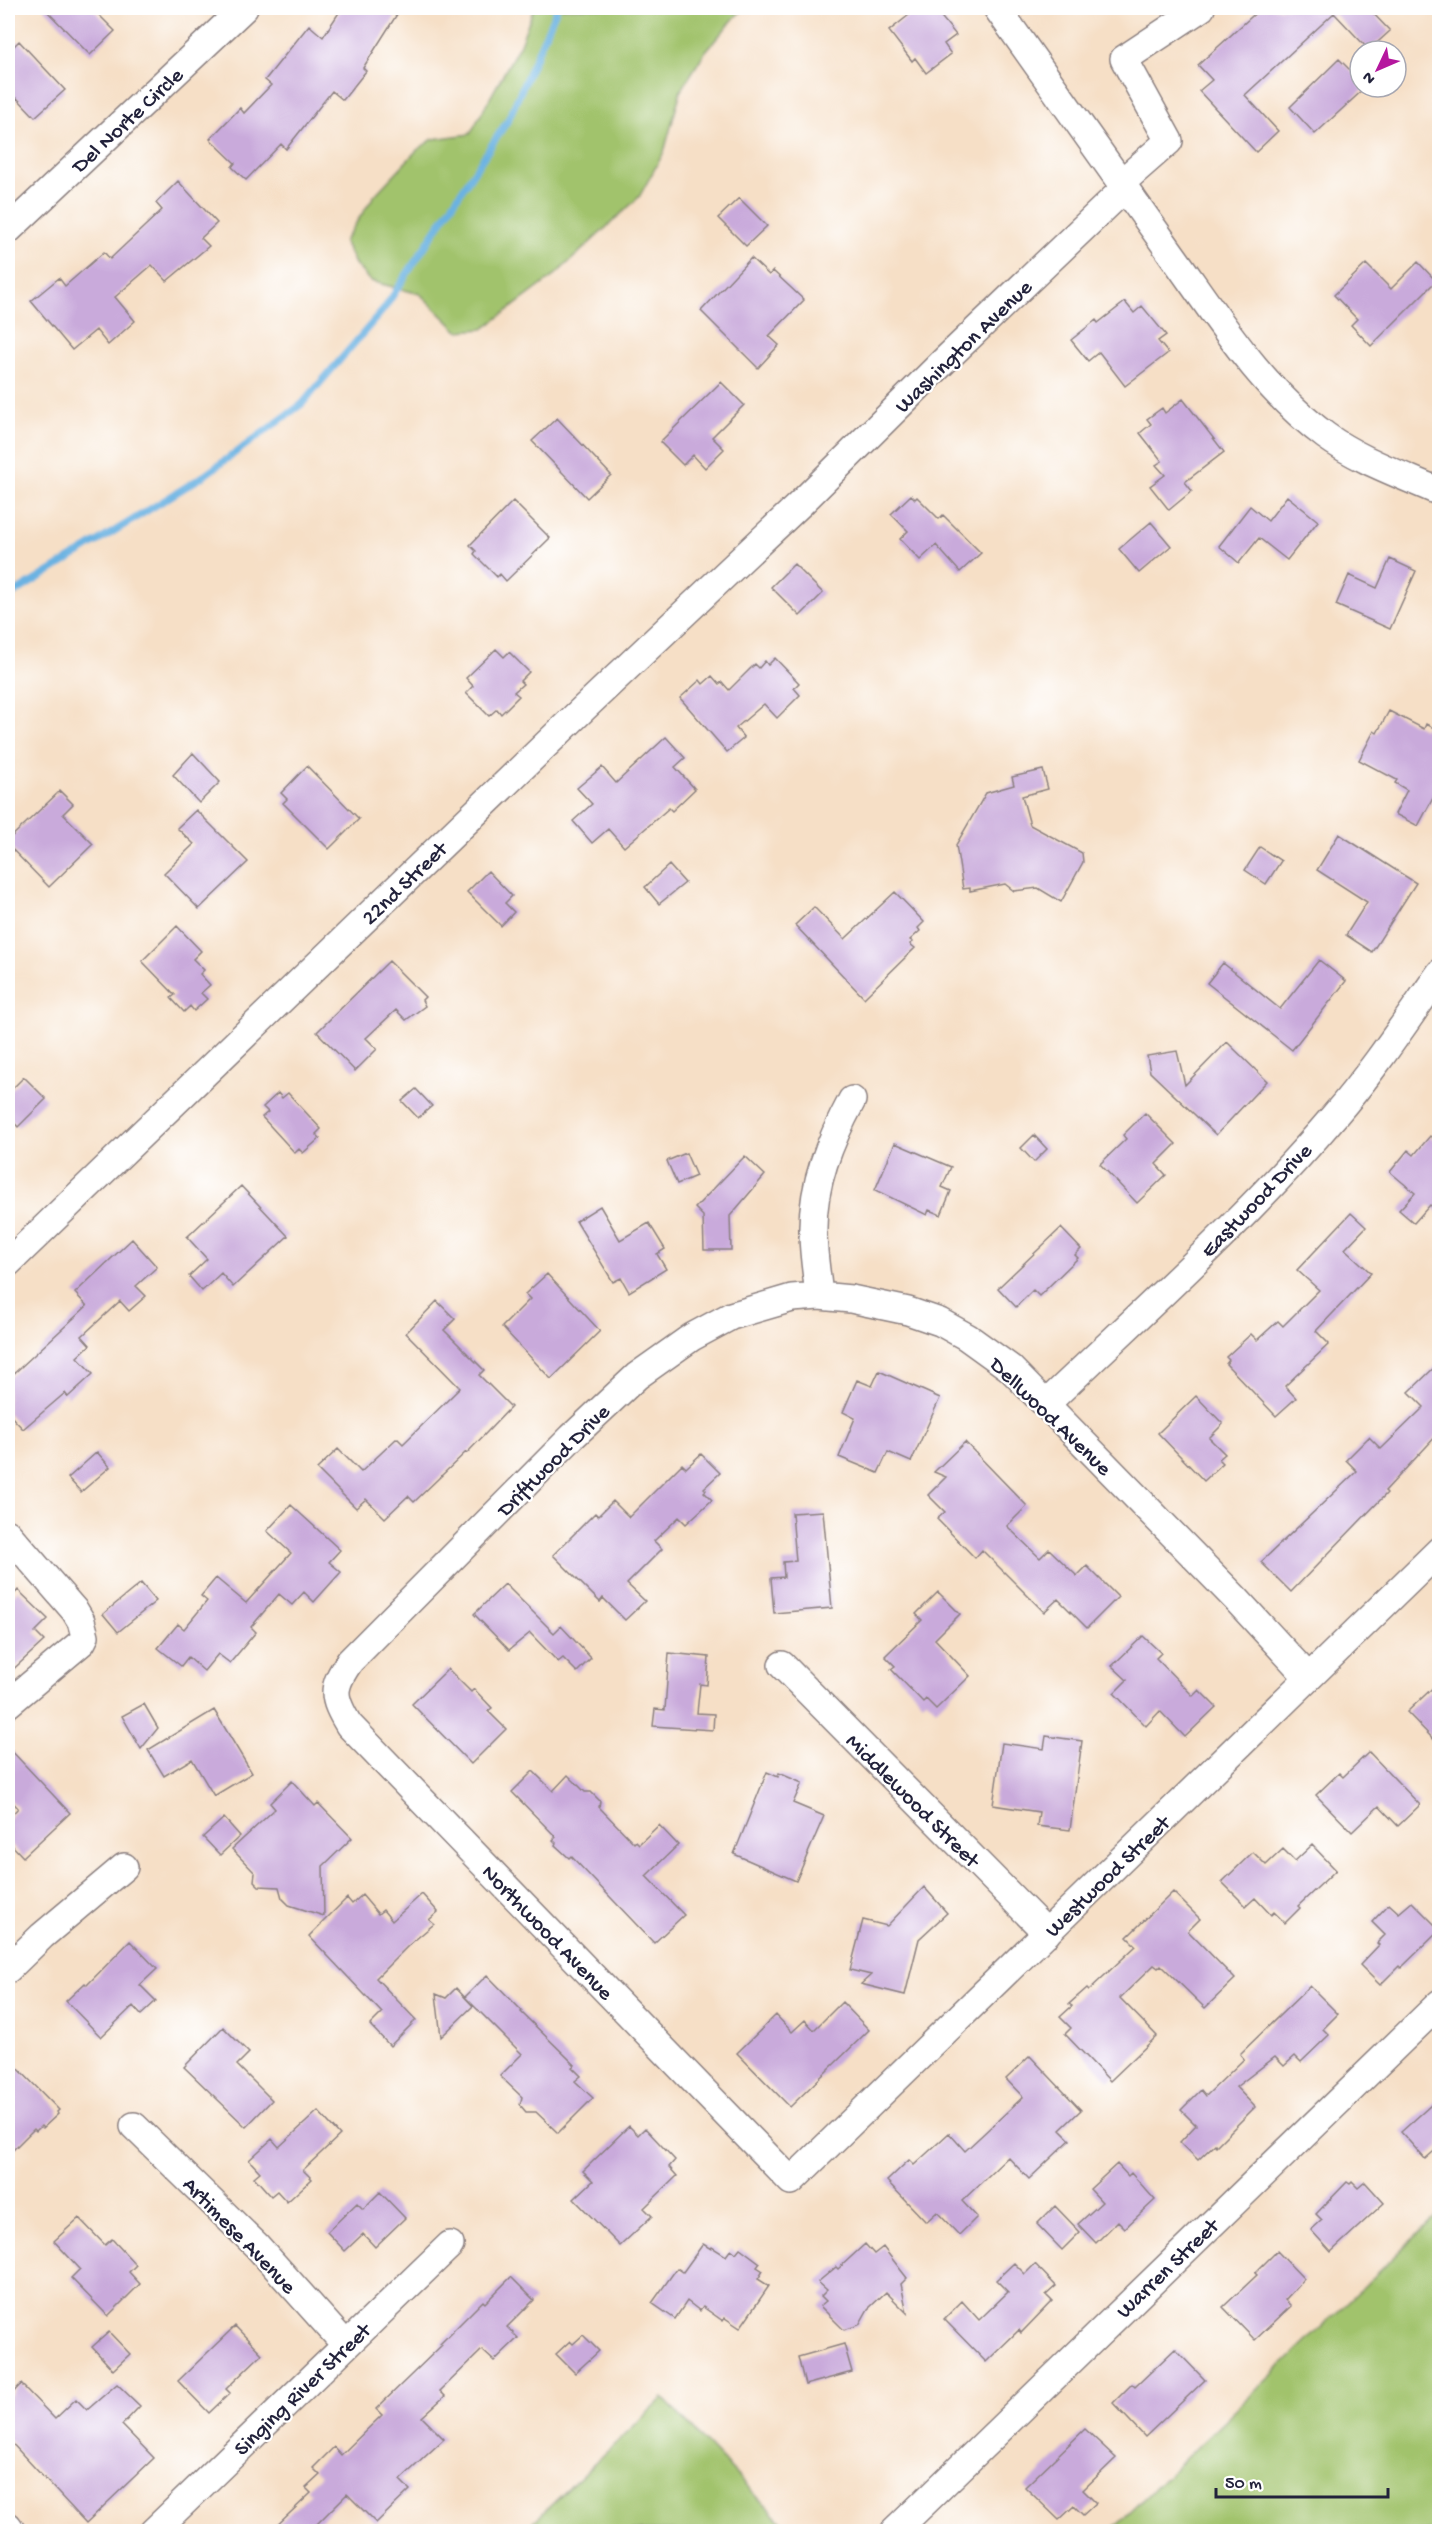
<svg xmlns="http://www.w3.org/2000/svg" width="1447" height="2539" font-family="'Gochi Hand',sans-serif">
	<rect width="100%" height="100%" fill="#fff"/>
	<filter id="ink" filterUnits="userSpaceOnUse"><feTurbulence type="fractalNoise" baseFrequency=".0167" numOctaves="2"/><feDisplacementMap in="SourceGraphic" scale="12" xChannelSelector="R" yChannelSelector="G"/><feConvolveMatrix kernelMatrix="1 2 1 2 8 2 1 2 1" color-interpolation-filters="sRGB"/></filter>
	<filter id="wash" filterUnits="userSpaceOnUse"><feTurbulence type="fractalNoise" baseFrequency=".008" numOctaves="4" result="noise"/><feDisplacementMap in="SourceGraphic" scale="24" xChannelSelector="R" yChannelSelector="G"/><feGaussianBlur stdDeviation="1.35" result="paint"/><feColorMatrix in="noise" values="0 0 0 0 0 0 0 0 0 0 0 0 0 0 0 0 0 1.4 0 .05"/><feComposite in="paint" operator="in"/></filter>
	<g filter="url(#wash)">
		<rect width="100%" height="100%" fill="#f6dfc6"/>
		<path fill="#a1c36c" stroke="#627254" stroke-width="1.5" d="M534,8H747L737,15L705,52L681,90L664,152L639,197L554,276L483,329L458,331L420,294L370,281L355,264L344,241L374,196L417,150L433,139L470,134L520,44Z
			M1439,2214V2531H1110Z
			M663,2398L790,2531H524Z"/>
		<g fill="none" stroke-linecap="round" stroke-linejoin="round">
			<path stroke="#6bb2e2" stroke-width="7" d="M8,597L205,475L302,404L384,309L508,120L557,8"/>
		</g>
		<g id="blocks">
			<path fill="#c9aadb" d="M44,8H92L115,31L90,55Z
				M342,8H401L363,68L366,71L343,100L332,91L286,149L281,144L246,180L232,167L235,163L210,139L240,108L244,113L271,85L265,80L309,25L323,37Z
				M903,8H934L956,35L944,44L951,54L926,73L915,58L912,61L889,31L909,15Z
				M1261,8H1368L1390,31L1369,50L1334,13L1245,95L1278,131L1256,152L1199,91L1212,80L1198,65Z
				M19,41L65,90L35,117L17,98L8,107V52Z
				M1339,59L1360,80V87H1366L1315,134L1290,107Z
				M178,181L217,223L201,238L209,246L167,281L152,265L115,297L135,321L108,345L96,330L72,350L31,301L59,278L65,286L104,252L110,259L162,210L156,203Z
				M739,198L767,226L746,246L718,218Z
				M751,258L769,275L773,271L804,300L769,336L779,345L758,368L701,311Z
				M1418,262L1436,281L1371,346L1351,325L1357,319L1334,295L1366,264L1391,289Z
				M1125,302L1134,313L1142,306L1166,335L1158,341L1168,353L1125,386L1099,352L1088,361L1071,340L1096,320L1098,323Z
				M721,382L744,405L712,437L724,449L705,468L693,455L683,465L660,442Z
				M1183,399L1224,452L1185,482L1192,491L1169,510L1150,486L1165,475L1156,465L1162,461L1140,433L1151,424L1147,419L1162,408L1165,413Z
				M557,418L611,475L587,498L532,441Z
				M911,495L915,499L917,497L939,519L943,515L981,553L960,572L936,545L920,560L900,539L908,531L891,514Z
				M1287,496L1318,521L1287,560L1259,538L1239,563L1219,546L1250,506L1268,521Z
				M513,501L550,538L506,581L500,574L497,577L474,554L476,551L470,545Z
				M1151,522L1171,546L1139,573L1119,549Z
				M1390,559L1416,571L1390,629L1336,605L1349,575L1377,588Z
				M794,564L823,593L800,616L771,587Z
				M496,649L504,657L509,652L529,672L520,681L523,684L514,692L519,696L501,714L497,709L489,716L466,693L473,686L466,678Z
				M775,658L799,683L794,688L800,695L777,718L764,704L736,728L744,738L727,752L680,698L700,680L703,684L712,676L719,684L722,682L729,690L755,664L759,668L765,661L768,665Z
				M1389,711L1424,729L1426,724L1440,731V785L1418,826L1395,814L1407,790L1395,783L1397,780L1359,760L1374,731L1377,733Z
				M666,737L685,758L675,767L695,789L672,811L669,808L624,847L608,829L592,843L573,821L592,804L577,788L602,767L616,783Z
				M193,753L220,782L199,803L173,775Z
				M307,766L359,819L329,849L283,803L287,799L281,793Z
				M1043,770L1048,789L1022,796L1030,825L1082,853L1083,862L1061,902L1038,888L1014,891L1005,884L970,891V888L963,889L956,845L986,793L1014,785L1012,777Z
				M60,791L73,804L63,814L93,844L49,887L8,845V840Z
				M196,810L248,862L199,909L164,873L194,844L177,828Z
				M1339,834L1416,883L1372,952L1346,935L1367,902L1317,870Z
				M1260,847L1281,861L1266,884L1245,870Z
				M669,865L685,883L659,904L645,887Z
				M488,871L512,896L505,903L514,912L501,926L467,892Z
				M895,892L924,922L918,928L920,931L910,940L913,942L910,944L915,948L864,998L795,925L814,907L845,939Z
				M177,926L201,951L193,959L204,970L200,974L210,985L201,993L207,999L194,1011L190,1006L184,1012L171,998L175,995L142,961Z
				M1319,960L1346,981L1292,1050L1207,983L1223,963L1280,1009Z
				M389,961L425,997L422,1000L425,1006L406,1020L396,1010L366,1038L377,1049L355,1071L317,1032Z
				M1227,1042L1267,1081L1216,1135L1150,1072L1147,1056L1177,1051L1185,1085Z
				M24,1077L46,1099L18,1127L8,1116V1093Z
				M416,1089L432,1106L418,1118L402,1101Z
				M278,1093L282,1098L288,1093L321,1129L316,1134L320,1138L303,1153L299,1149L295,1153L262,1117L268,1112L263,1107Z
				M1145,1113L1176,1144L1156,1164L1166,1175L1137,1203L1100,1164L1126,1139L1123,1135Z
				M1034,1135L1047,1149L1034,1162L1021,1148Z
				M1430,1136L1440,1144V1213L1430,1205L1414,1223L1399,1210L1415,1193L1390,1172L1408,1150L1414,1155Z
				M895,1143L951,1167L942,1187L951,1191L941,1215L929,1210L927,1215L875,1190Z
				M686,1153L696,1176L677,1184L667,1161Z
				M745,1156L765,1175L730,1216L731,1250H704L703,1216L695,1208Z
				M241,1186L288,1236L233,1287L221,1273L202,1291L189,1276L207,1259L187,1237Z
				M600,1206L620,1240L649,1223L665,1249L657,1254L666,1269L629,1292L621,1278L613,1282L576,1221Z
				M1351,1213L1366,1227L1345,1249L1371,1273L1316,1331L1329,1344L1285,1386L1296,1398L1276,1416L1226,1364L1229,1360L1226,1357L1251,1334L1257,1340L1278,1321L1283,1326L1319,1290L1297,1270Z
				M1061,1228L1081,1249L1075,1255L1078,1258L1039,1296L1033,1290L1016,1307L998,1288Z
				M132,1239L157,1267L136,1286L146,1296L129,1311L120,1301L82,1336L90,1345L77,1357L93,1374L68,1397L65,1393L23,1429L8,1413V1379L87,1306L75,1293Z
				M547,1274L600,1331L551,1379L502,1327L530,1299L525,1294Z
				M437,1301L455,1319L444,1330L484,1370L479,1375L511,1407L467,1453L466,1452L414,1502L408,1496L385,1518L366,1499L356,1508L317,1469L338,1449L361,1472L397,1438L403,1444L460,1388L406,1333Z
				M1440,1362V1432L1385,1491L1387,1493L1291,1592L1261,1562L1357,1471L1346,1460L1369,1437L1381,1449L1424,1407L1409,1392Z
				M879,1371L940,1398L911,1462L888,1452L878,1473L839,1457L855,1418L843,1412L857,1380L872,1386Z
				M1196,1396L1223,1424L1209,1438L1225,1454L1219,1459L1223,1463L1204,1481L1158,1433Z
				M965,1442L1027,1506L1007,1526L1040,1558L1049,1549L1077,1576L1087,1566L1118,1597L1087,1628L1058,1599L1044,1612L982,1550L975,1558L937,1519L945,1512L928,1495L946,1477L934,1472Z
				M97,1452L110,1467L81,1492L68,1478Z
				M701,1454L720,1473L704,1488L706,1490L704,1492L712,1500L686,1524L679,1517L654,1541L662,1549L627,1584L645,1601L625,1620L603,1598L600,1602L553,1555L595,1513L598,1516L613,1501L629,1517L682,1464L686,1468Z
				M291,1505L340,1550L329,1562L341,1572L314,1602L304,1592L292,1605L279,1594L251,1627L256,1632L230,1663L218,1654L204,1671L188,1657L181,1666L158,1648L178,1624L184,1629L207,1601L201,1596L216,1578L246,1603L291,1553L267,1531Z
				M823,1511L832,1608L774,1613L771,1578L784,1577L783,1562L796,1561L792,1513Z
				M141,1583L156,1601L118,1632L103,1614Z
				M505,1584L554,1633L561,1626L591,1658L577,1672L563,1658L558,1662L530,1633L509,1650L474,1614Z
				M18,1590L48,1619L35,1632L44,1641L8,1674V1601Z
				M938,1592L960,1614L935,1639L970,1676L936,1709L926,1699L923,1702L891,1669L895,1666L885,1656L922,1620L916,1614Z
				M1143,1636L1161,1653L1156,1658L1193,1696L1199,1690L1216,1707L1185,1737L1160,1711L1146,1726L1114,1693L1127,1680L1112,1666Z
				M669,1653L709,1657L707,1685L700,1684L697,1713L714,1714L713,1730L653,1726L655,1709L665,1710Z
				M448,1669L471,1692L474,1689L492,1708L488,1711L506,1729L471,1764L412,1704Z
				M1440,1681V1746L1407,1712Z
				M144,1704L158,1728L141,1749L122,1716Z
				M214,1710L252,1773L214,1796L192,1759L164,1776L148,1750Z
				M1046,1736L1082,1741L1070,1830L1037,1826L1039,1812L993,1805L1002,1743L1044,1749Z
				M8,1747L70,1813L23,1857L8,1841V1819L18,1808L8,1797Z
				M1369,1752L1420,1805L1398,1826L1379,1806L1352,1832L1316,1795L1339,1773L1343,1777Z
				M533,1771L553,1791L568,1775L585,1792H591L600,1801L599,1807L634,1843L636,1841L639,1844L659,1825L678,1845L646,1876L684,1915L654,1943L571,1856L569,1858L555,1845L556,1843L553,1840L556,1837L512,1792Z
				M767,1772L778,1777L779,1773L802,1783L793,1803L824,1816L796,1881L734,1854Z
				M292,1781L315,1806L318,1803L352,1838L323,1866L324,1916L289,1905L282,1898L279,1887L259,1886L254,1881L255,1873L232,1849L275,1809L270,1803Z
				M224,1818L240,1836L220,1855L203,1837Z
				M1312,1845L1336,1870L1298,1906L1300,1908L1285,1923L1274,1912L1271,1915L1255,1898L1246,1906L1222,1882L1253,1852L1266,1865L1283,1849L1295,1861Z
				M924,1887L947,1913L919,1939L905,1995L861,1984L871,1975L850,1970L863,1920L887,1926Z
				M1173,1892L1200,1919L1188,1931L1235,1979L1205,2008L1161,1965L1158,1968L1154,1965L1120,1998L1157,2036L1110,2081L1065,2034L1071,2028L1060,2017L1072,2006L1069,2004L1087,1988L1089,1990L1136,1946L1127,1937Z
				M422,1894L438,1912L429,1920L434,1924L409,1945L376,1978L416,2020L390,2046L370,2025L382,2013L309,1936L347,1898L352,1904L362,1895L378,1914L383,1910L392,1921Z
				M1412,1902L1440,1930L1401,1968L1399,1966L1380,1985L1360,1965L1379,1945L1377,1943L1385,1935L1372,1922L1389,1904L1399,1913Z
				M130,1941L157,1969L140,1985L156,2001L141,2015L133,2006L101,2037L66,2001L85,1983L87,1985Z
				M487,1975L522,2011L521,2012L575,2065L572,2067L581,2076L575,2081L593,2098L558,2133L536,2112H526L520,2105L522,2097L500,2076L522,2054L465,1997Z
				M1310,1986L1338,2014L1323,2029L1329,2035L1301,2062L1295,2056L1284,2066L1275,2057L1236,2087L1255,2107L1216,2146L1215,2144L1198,2160L1180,2142L1196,2125L1181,2110L1201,2090L1206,2096L1244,2059L1240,2054Z
				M456,1988L473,2006L441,2037L436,1994L446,1998Z
				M842,2002L869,2030L790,2107L737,2053L776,2015L792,2032L805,2020L814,2030Z
				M223,2027L249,2053L237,2065L272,2100L246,2127L184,2067Z
				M1030,2056L1081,2110L1060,2130L1070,2140L1029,2179L1008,2157L962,2201L977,2217L959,2235L937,2212L926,2222L887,2181L909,2160L914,2165L949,2133L965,2151L1023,2097L1006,2079Z
				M8,2058L59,2110L57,2112L58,2114L43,2128L41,2126L36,2131L34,2129L8,2155Z
				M1440,2097V2146L1425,2159L1401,2132Z
				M318,2111L340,2135L303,2170L312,2179L287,2202L277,2191L271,2196L254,2177L260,2172L249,2160L272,2139L279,2147Z
				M629,2126L638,2135L645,2128L675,2160L669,2167L677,2176L644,2208L652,2216L620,2246L574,2199L593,2181L583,2171Z
				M1117,2164L1128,2176L1131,2173L1155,2200L1125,2228L1118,2221L1096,2243L1078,2224L1102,2202L1090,2189Z
				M1347,2182L1350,2184L1352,2182L1358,2188L1365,2182L1384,2203L1331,2252L1311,2230L1322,2220L1316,2214Z
				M380,2192L405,2218L375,2247L363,2234L345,2251L327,2232L357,2203L363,2209Z
				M1055,2206L1080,2232L1062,2250L1037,2224Z
				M79,2218L105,2245L112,2239L136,2265L129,2272L140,2284L108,2316L71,2278L80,2269L54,2241Z
				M703,2244L711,2249L712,2247L726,2256L731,2249L736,2253L740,2248L760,2263L757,2267L763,2271L758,2279L769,2286L740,2328L725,2318L723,2321L703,2307L700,2311L687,2301L675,2319L652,2303L677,2268L683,2272Z
				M865,2244L874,2254L883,2247L907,2278L901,2284L907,2313L886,2292L868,2309L859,2325L844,2330L820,2306L826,2301L821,2296L827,2290L818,2282L836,2267L838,2269Z
				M1277,2251L1304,2279L1285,2300L1291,2306L1255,2340L1223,2307L1257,2275L1255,2273Z
				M1014,2263L1025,2274L1035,2264L1056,2286L1046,2295L1052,2301L1021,2333L1019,2330L986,2362L944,2319L962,2301L979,2320L1008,2292L996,2280Z
				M511,2277L534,2300L507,2327L518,2338L494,2361L482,2350L440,2391L445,2396L422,2417L444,2439L400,2480L410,2490L376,2523L347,2494L309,2532H270L311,2493L306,2488L320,2475L313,2468L334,2447L341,2455L382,2415L376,2409L442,2345L440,2344L483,2301L485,2303Z
				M235,2326L262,2354L226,2389L230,2393L209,2413L178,2381Z
				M109,2332L130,2354L113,2370L92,2347Z
				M583,2335L599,2351L575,2373L556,2354L570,2341L573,2344Z
				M844,2344L852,2372L805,2385L798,2357Z
				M1175,2349L1205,2380L1145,2437L1113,2403L1132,2384L1135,2387Z
				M21,2384L55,2419L76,2399L87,2410L117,2384L140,2406L122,2425L154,2458L86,2523L8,2439V2398Z
				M1085,2429L1116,2458L1083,2490L1096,2503L1083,2515L1074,2506L1059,2520L1025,2487Z"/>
		</g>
	</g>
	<g filter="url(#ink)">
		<use href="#blocks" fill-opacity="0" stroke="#8c8080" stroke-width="1.5"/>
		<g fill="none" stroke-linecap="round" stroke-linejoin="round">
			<defs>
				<path id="minor" d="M997,8C1056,91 1114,174 1173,256C1219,320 1262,389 1326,436C1359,460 1402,475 1440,492
					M1121,183L1169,141L1124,59L1201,8
					M8,230L244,8
					M8,1263L584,708L800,504L944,361L1125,188
					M819,1296C817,1275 813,1253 813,1232C812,1184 830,1141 852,1100
					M1046,1404C1144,1310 1247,1219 1335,1115C1373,1071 1406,1021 1440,973
					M8,1534L75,1611L81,1621L85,1636L82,1642L8,1704
					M782,1665L1047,1933
					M1308,1677L1236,1599L1010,1368L967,1337L940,1322L908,1311L851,1299L819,1296L792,1298L731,1316L692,1337L637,1376L572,1437L350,1661C331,1688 332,1697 349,1725L791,2181L1440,1550
					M8,1969L42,1936L124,1867
					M134,2126L257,2246L345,2344
					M8,2526L12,2532
					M153,2532L450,2245
					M894,2532L1440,2003"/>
			</defs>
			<use href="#minor" stroke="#8c8080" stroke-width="30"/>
			<use href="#minor" stroke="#fff" stroke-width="27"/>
		</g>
	</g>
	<g text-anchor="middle" stroke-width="4.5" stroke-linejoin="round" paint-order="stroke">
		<g font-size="22" fill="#22223b" stroke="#fff">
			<text transform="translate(126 119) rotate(-43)" y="8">Del Norte Circle</text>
			<text transform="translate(962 345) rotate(-44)" y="8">Washington Avenue</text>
			<text transform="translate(403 882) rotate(-44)" y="8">22nd Street</text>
			<text transform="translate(1255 1199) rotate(-46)" y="8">Eastwood Drive</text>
			<text transform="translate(1052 1415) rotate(44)" y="8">Dellwood Avenue</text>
			<text transform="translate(552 1459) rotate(-45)" y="8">Driftwood Drive</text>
			<text transform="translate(914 1799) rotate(45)" y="8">Middlewood Street</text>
			<text transform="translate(1106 1875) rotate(-44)" y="8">Westwood Street</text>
			<text transform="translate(549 1931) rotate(46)" y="8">Northwood Avenue</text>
			<text transform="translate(241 2234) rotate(46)" y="8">Artimese Avenue</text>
			<text transform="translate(1166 2267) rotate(-44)" y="8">Warren Street</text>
			<text transform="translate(301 2388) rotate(-44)" y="8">Singing River Street</text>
		</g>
	</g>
	<rect width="1447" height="2539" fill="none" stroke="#fff" stroke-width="30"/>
	<g transform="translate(1378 69) rotate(226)"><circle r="28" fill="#ffffff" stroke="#a7a7b1" stroke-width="1.5"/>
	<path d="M0-4.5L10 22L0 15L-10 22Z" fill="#b5179e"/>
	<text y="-9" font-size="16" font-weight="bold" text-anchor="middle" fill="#22223b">N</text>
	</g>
	<path d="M1216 2488v9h172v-9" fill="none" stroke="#22223b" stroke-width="3"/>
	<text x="1225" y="2488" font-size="18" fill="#22223b" stroke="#ffffff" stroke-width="4.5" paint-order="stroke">50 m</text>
</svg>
